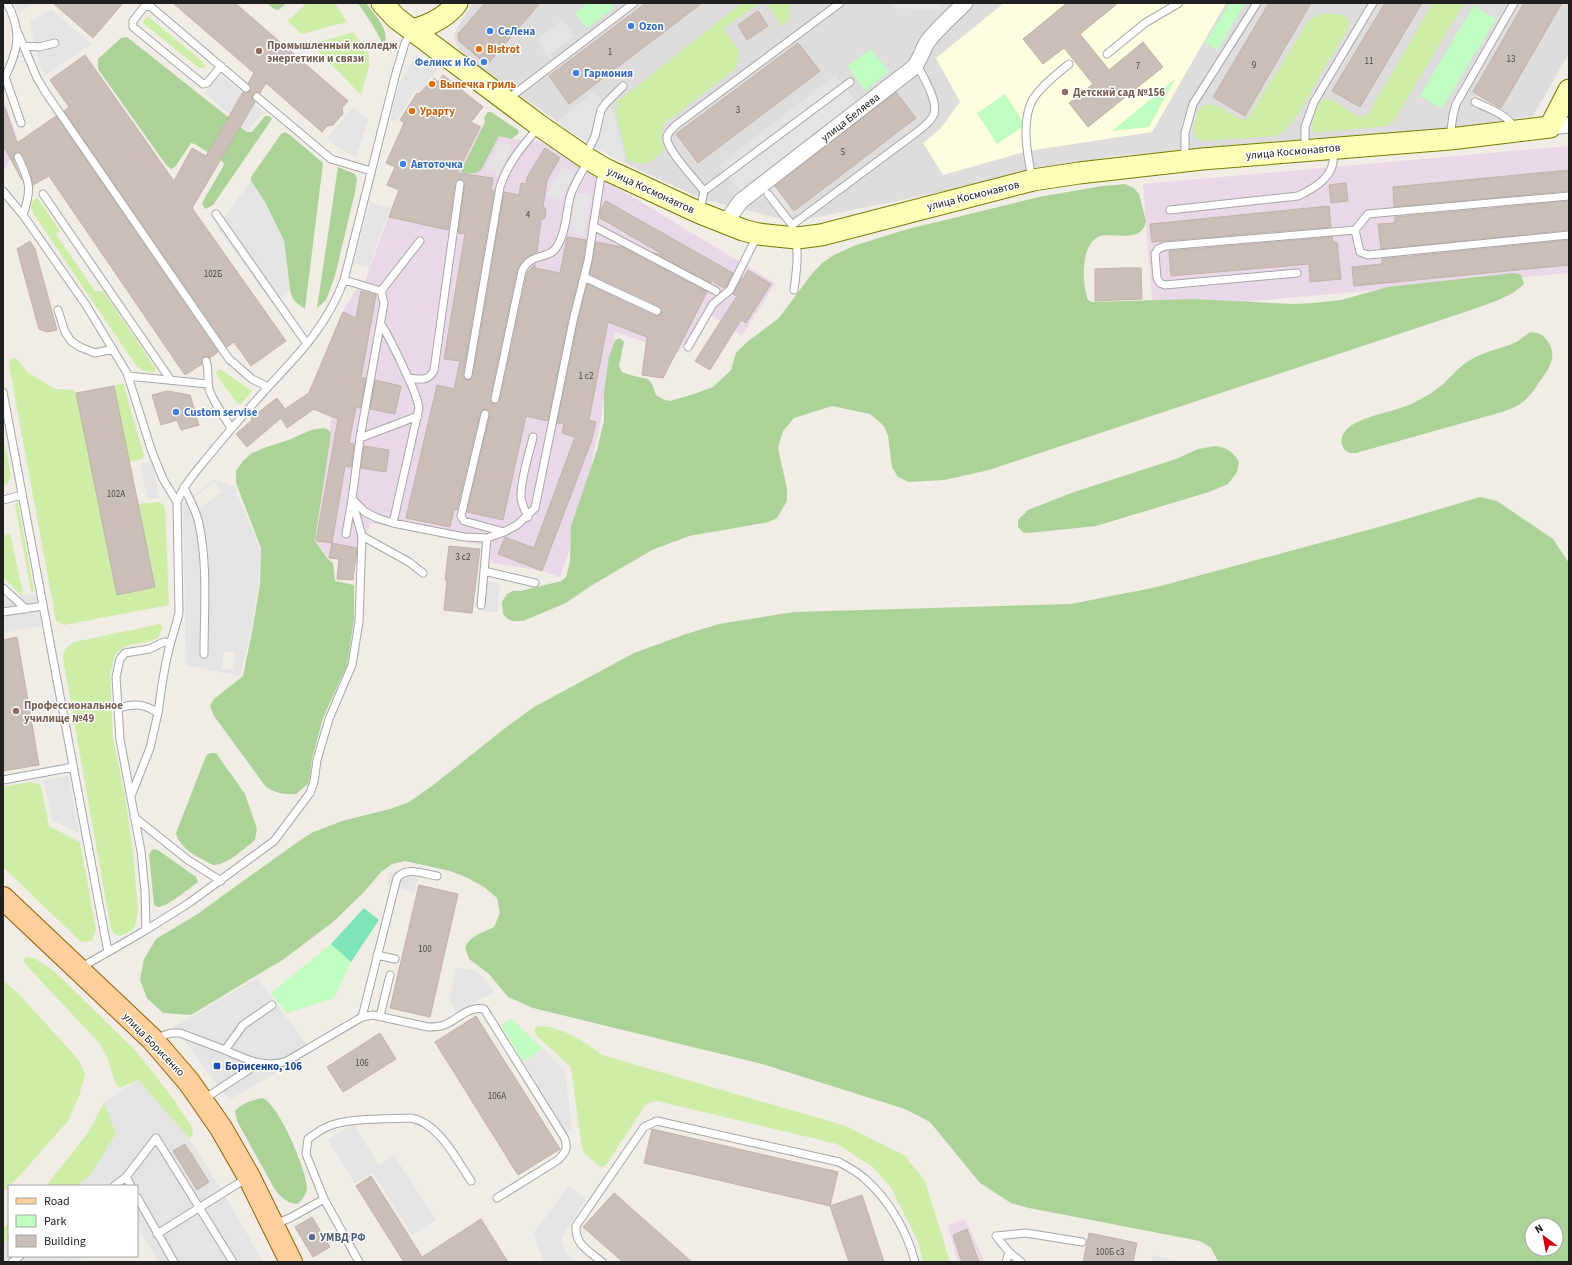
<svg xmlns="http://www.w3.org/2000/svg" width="1572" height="1265" font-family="'Source Sans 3',sans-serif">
	<rect width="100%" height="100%" fill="#f1ece5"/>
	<path fill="#dedcdc" d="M473,3H1569V53L1533,116L1396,137L1114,156L794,222L703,199L629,165L592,145L548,115L466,57L456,45L454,36L458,26Z"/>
	<path fill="#ead7e8" d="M3,98L19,142L3,173Z
		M472,122L512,139L541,142L775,283L742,336L708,313L678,353L615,332L601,419L580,519L560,577L542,571L492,563L483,545L370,523L360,563L329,558L316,541L331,418L303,405L343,311L356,290H362L394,201L430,212Z
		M1569,146V273L1153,310L1143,184Z
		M965,1219L985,1262H958L948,1225Z"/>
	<path fill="#fffde0" d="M1004,3H1226L1152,132L1028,151L943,175L923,143L940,129L960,102L936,58Z"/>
	<path fill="#ceeea8" d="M307,3H335L347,22L302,34L288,21Z
		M742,3H760L725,27V31L739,50L737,65L734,70L665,123C659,135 660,137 664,149C656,158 653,165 639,163C634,162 631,162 627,159L616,113L618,101Z
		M767,3H789L790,6L789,20L782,26Z
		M1433,3H1464L1394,121L1386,126L1314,133C1308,126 1317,105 1324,99L1332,100L1359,117L1368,114Z
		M1322,14C1334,14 1353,11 1348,29C1341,43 1331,55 1324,69C1310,92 1300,120 1277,136L1203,141L1196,138C1192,131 1194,124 1196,117C1205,91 1227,112 1242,120L1248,118L1308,22L1315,16Z
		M147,17L150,18L203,62L205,65L204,68H199L144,24L143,21Z
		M353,32L369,55V66L361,95L311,44Z
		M37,197L60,231L56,234L95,291H103L156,369L154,373L142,370L137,367L35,216L31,206L33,201Z
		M16,358L27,372L55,389L74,390L138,504L158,502L163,504L165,508L169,605L64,625L56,621L9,365L10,359Z
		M220,369L252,391L241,404H238L218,377L216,372Z
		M123,383L144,456L142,459L129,462L114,386Z
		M3,437L11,475L9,481L6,485H3Z
		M16,503H18L34,591L33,592H31L15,504Z
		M10,534L23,593L22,596L3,577V536Z
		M160,624L163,628L158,638L150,641L127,646L119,651L115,655L110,674L113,738L125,796L133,852L138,911L135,926L130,932L120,936L115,934L111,929L63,659C63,650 67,647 74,642Z
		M30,782L39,784L41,786L49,826L80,842L96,930L92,941L81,942L3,867V787Z
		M25,957L34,958L54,971L135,1050L169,1093L190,1124L192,1128L193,1135L189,1138L138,1080L120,1088L115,1083L108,1059L100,1044L27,966L24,962Z
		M5,982L17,992L78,1059L85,1074L79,1096L68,1121L22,1173L6,1190H3V983Z
		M539,1026C563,1027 584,1041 602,1055L846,1126L905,1156L925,1181L950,1262H923L918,1241L891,1188L873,1167L837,1144L657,1101L652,1102L645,1106L606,1165L600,1167L586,1155L582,1149L571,1067L537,1036L534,1031L535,1028Z
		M104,1102L116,1134L90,1176L77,1186H46L88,1133Z
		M9,1223V1240L3,1244V1228Z"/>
	<path fill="#acd397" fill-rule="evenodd" d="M267,3H287L278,10L274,9Z
		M358,3H366C375,15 391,31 384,46L372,24Z
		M127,37L247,132H252L265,116H269L272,119L213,205L205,209L202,203L224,165L223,162L195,144L191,143L175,167L171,169L167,166L98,69V59L121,38Z
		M488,112H491L518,130L519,133L512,139L499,136L481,170L476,173L463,174L461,171L485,122L484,118Z
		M285,132L290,135L323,163L305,309L298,304L293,299L290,290L284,241L265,202L251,181V177L281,134Z
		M338,167L355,174L357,179L355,192L335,276L326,300L317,308Z
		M1125,184L1134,188L1139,194L1146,221C1142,245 1112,231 1098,237C1080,246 1082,285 1088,300L1092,302L1194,299L1291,304L1314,303L1341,300L1388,287L1514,273L1521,275L1524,284C1510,298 1489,303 1471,310L989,470L944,480L909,482L898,477L892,467L888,436L884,426L870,414L832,406L794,418L783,431L778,448L787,489V501L777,518L769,522L689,536L652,550L589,587L566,603L523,621H513L508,619L503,614L502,602L507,594L513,591H521L561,581L566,577L570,561L571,526L597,450L604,421V392L609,357L615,340L620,338L624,342L619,366L622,372L630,375L648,379L652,384L656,395L662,399L670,401L694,394L713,387L731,370L736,353L747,342L779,318L811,275L822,263L834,255L856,245L908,229L1039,197L1102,186Z
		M1530,332C1539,333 1543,334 1548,342C1559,358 1547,371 1538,384C1534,390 1530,396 1524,401C1517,407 1510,409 1502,412L1356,453H1350C1340,449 1339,438 1346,430C1359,416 1395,412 1413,403C1423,398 1434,392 1442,385C1452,376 1460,365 1472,359C1484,352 1499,349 1512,344C1518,342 1524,336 1530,332Z
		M323,428L327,429L331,433L315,541L328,559L333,563L335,581L354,585V620L347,665L323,718L312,759L309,783L296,794C284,795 276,793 266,787L214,716L210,706L214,699L243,676L253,627L260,584L261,548L236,483V471L243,461L252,453L264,448L291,439L311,430Z
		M1216,446C1227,448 1233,451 1239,462L1237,472L1228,484L1209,492L1096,526L1029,533H1024L1018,527V520L1028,510L1074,492L1176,459L1198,449Z
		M1480,497L1497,501L1553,539L1569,563V1262H1221L1218,1261L1211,1248L1200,1241L1029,1208L1011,1203L980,1183L930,1122L905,1109L762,1064L533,1008L508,997L489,974L469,959L465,947C471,935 482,933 494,927L500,913L497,898L484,887L468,878L450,871L405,861L392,864L381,872L364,892L333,922L284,959L191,1015L163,1013L147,998L140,980L144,959L156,939L196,915L285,851L311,833L342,821L390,809L409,802L432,786L504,729L534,707L634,653L686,634L719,624L794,612L1071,604L1157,587L1386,525ZM1532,1225H1556V1249H1532Z
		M210,753H216L245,794L257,829L255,840C243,849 228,865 213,865C200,858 179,849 176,833L206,756Z
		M153,849L158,850L196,877L198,882C191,887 168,906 159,907C156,907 156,906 154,904L149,854Z
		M262,1098C278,1102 308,1173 307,1189C306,1195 301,1202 297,1204C286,1203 280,1196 274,1188L237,1121L235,1111C244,1102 251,1101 262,1098Z"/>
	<path fill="#c0fdc1" d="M588,3H610L614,8L587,28L575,13Z
		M1230,3H1245L1217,50L1205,43Z
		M1473,6L1496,19L1442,108L1420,96Z
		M871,49L889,72L865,90L847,66Z
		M1176,78L1149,127L1112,131Z
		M1005,94L1025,125L997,144L977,113Z
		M331,944L351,962L334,998L287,1013L271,993Z
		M512,1019L543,1049L523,1061L501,1025Z"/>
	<path fill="#7ee5b8" d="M364,908L379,920L351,962L331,944Z"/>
	<path fill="#e4e4e4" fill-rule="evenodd" d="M14,3H34L19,13Z
		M893,3H941L940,10L893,8Z
		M51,9L91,44L43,77L30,22Z
		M563,20L575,36L548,56L536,40Z
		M417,54L438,69L420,93L416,89L413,93L396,122L390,119L399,83Z
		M220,75L264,112L248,130L205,93Z
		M835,75L856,101L739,191L719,165Z
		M593,92L614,111L626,162L606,153L556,122Z
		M353,107L368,120L356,157L341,150L327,138Z
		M500,140L512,146L498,175L485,169Z
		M564,166L575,172L563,194L561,201L547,196L549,190Z
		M251,181L265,202L284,241L290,290L272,303L217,227Z
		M774,186L790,207L779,216L762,195Z
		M576,193L591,195L585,235L570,233Z
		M370,202L390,208L369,267L354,263Z
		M152,461L159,497L148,500L140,464Z
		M215,480L234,486L260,549L258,584L252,627L240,676L186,665L183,504L193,496ZM215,482L222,492L201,507L194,497ZM224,651L235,653L233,670L222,669Z
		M487,581L500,584L497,612L484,611Z
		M37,593L42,626L3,633V599Z
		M68,776L79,833L52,820L44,780Z
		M390,871L418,879L414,892L386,884Z
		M456,968L474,970L483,977L494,992L457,1013L449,1000Z
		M257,978L312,1052L229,1100L174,1027Z
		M544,1050L565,1071L572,1130L567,1132L523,1062Z
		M138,1080L189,1138L223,1192L263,1262H158L140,1230L137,1231V1186H77L90,1176L116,1134L104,1102ZM186,1143L191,1151L177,1159L173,1151ZM197,1162L209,1182L196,1189L191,1181L194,1179L187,1168Z
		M353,1124L379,1165L394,1155L436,1220L412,1235L373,1173L355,1183L328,1140Z
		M569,1186L586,1199L561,1239L566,1253L576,1262H547L542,1258L534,1233Z
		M9,1241V1256H55L60,1262H3V1245Z
		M1153,1255L1178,1261L1151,1262Z
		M56,1256H87L75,1262H61Z"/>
	<path fill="#c9beb8" stroke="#c4b2a6" d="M53,3H123L93,38Z
		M173,3H235L348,101L342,108L343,114L333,125L327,126L322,132L266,83L260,93L256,92L253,94L252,98L255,102L192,208L286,341L251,366L234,342L227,347L64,111L69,107L50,80L85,55L174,181L192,148L206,156L243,92L247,93L250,91L251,87L248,83L254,73Z
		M485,3H540L487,65L459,41L458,34Z
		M646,3H702L569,104L549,76Z
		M1067,3H1118L1080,34L1109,70L1143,42L1163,67L1088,127L1069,103L1093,84L1064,48L1043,64L1023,39Z
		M1269,3H1311L1245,116L1213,97Z
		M1385,3H1422L1360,107L1332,91Z
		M1524,3H1562L1501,108L1473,92Z
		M758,11L768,26L747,40L738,25Z
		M798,43L820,71L698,163L676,134Z
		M443,75L483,107L471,122L480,127L457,173L493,178L491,190L494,191L463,374V377L467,380H470L473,376L504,192L519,195L521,183L526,184L527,177L545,148L560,158L547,180L543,206L546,209L545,218L541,220L537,252L527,257L517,270L490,398L492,403L497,404L500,400L527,273L535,264V268L560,273L567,237L586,240L583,260L568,320L548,421L526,416L503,520L467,512L490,415L489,411L484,409L480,413L457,510H454L450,527L406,518L437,385L454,389L460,361L444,359L465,234L458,233L465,182L460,179L458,180L455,183L448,230L389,217L399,190L387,185L395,167L386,163L404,123L400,120L417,93L419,94L434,78L438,82Z
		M896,92L916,118L794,211L775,186Z
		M3,108H5L17,143L56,116L218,352L210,358L207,356L203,357L202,364L185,375L49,176L33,185L30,171L23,155L21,153L16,152L14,154L13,159L22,180L3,145Z
		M1569,170V191L1394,207L1393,187Z
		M1346,183L1348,201L1331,203L1329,185Z
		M606,201L733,273L726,287L724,288L712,281L711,283L654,253L664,255L600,218L601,209Z
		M1569,201V230L1381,249L1378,224L1395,223V217Z
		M1329,206L1331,227L1152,242L1150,224Z
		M1332,237L1333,242H1337L1341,279L1310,282L1309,264L1171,276L1169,251Z
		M1569,240V265L1354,286L1352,267L1382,264V259Z
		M30,241L35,249L57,330L47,332L39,329L17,249Z
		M596,242L622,247L707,292L663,378L642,375L647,337L608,322L589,420L596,422L591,442L542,571L498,554L505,537L534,548L575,437L562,433L564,424L557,423L578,322L587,284L655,316L660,315L662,311L659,306L590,274Z
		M1120,268H1141L1142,299L1095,301V269Z
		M748,270L771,284L746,323L741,320L710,370L695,361L737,296L733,294L742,278L743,279Z
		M361,291L376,295L361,378H366L360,408L356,407L349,443L354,444L351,467L345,466L332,543L316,541L338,419L314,409L287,428L281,418L247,447L236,434L252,420L251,418L277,398L285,409L309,393L343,312L356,318Z
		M375,380L401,386L395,414L370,409Z
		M114,386L155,587L117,595L76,393Z
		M167,391L190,395L199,425L181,430L177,420L161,425L152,395Z
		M364,446L389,450L386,472L361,468Z
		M332,543L357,548L353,580L337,579L339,559L329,558Z
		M449,546L480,549L472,613L444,610L447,581L445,580Z
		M17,637L39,765L3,771V640Z
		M419,885L458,894L430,1017L390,1008Z
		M476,1016L560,1149L518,1175L435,1042Z
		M380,1033L396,1059L343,1092L327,1067Z
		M652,1129L838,1172L830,1206L644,1163Z
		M185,1144L209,1182L197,1190L173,1151Z
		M371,1176L422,1257L481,1219L508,1262H404L356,1186Z
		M614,1193L692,1262H623L583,1227Z
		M862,1195L884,1262H849L830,1206Z
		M312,1217L330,1247L313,1257L295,1227Z
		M967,1229L979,1262H962L953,1235Z
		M1089,1233L1137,1243L1133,1262H1083Z"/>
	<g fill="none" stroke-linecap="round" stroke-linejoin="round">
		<defs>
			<path id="lane" d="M7,3C22,31 19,49 5,77L21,123
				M18,33L37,78L46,93L229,359L252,379L268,387
				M24,46L39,47L55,43
				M1107,54L1145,23L1179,3
				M221,66L207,83L203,84L133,27V21L144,7L150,6L246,88
				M257,97L331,159L371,171
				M508,99L634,3
				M1475,102C1487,108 1510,115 1514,129
				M1450,137L1453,115L1456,104L1514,3
				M1305,150V127L1314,102L1373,3
				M586,155L595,136L601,110L606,103L623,86
				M18,157C30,182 32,189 23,215
				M1185,159V133L1193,104L1257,3
				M1032,178C1027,154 1021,120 1033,99C1042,85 1057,74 1069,64
				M3,191L23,215L86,305L127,373L152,452L163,479L177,502
				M704,191L850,82
				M43,194L170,379
				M768,194L792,225
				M1170,210L1298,196C1317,187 1337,175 1333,151
				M700,211L704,191C696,180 665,149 667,137C668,132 673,128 676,125L840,3
				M216,214L307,344
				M593,226L716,291
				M1355,230L1360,252L1368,255L1569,235
				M1297,273L1165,285L1160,283L1157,278L1155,254L1158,249L1165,246L1355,230L1368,214L1569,196
				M584,277L657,311
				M344,280L381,291L384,303L360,438L352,499L346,534
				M794,290C797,268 800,247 792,225L917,132C923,127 931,122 934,114C938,100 923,77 917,64
				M381,291L420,241
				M58,310L65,332L71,341L80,347L95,353L113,349
				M381,324C391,340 398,356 406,373C411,384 417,395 419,408L393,523
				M688,347L713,304L730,290L757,236
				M206,361C210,371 206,382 210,392C215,404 224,416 231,428
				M468,375L500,187C507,164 523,145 538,128
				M128,376L208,384
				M408,378C419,379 429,382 434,370L460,184
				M3,392L108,952L80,968
				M495,399L522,271C531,252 548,260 556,248C566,233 566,214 570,197C574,184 582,172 588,161
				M485,414L461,516L464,521L504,532
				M360,438L418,416
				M184,487C189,499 197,512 199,524C208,566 204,611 204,654
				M352,499L365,512L377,518L393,523L464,537L487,538L504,532L517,525L535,508L573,321L588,261L600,182L604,171
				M3,500L22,495
				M528,517C525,510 521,504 521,496C521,477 529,455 533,437
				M362,536L409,562L423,573
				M484,571L535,583
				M3,588L26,609
				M481,605L487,538
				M3,612L43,606
				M119,708C134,703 145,704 158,713L150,748L131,796
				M158,713C161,690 164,667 170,645C173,633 177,624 179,612L177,502C184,484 199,468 211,453C230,430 249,408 269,386C300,353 328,324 344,280L396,73L405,43L412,32
				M3,780L73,767
				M134,817L188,860L221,881
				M146,930L189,903L274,841L310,793L314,782L317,760L329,719L352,665L359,622L362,536L352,500
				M108,952L146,930L145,891L141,851L120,739L116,677L120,659L125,653L149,649L164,642L170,643
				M377,955L395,959
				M380,1016L390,975
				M362,1017L397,878C407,866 423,874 437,876
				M156,1038L171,1033H180L225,1050L243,1025L272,1005
				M225,1050C245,1059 265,1069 287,1061L362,1017L373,1015L428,1027C434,1027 439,1027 444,1025C458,1020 467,1006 484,1009L564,1137C569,1148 565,1153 558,1160L497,1198
				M204,1099L259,1063
				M126,1177L131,1186
				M114,1186L126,1177L156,1138L233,1262
				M137,1197L174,1262
				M324,1199L306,1154L308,1139C315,1134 321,1129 329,1126C348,1118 389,1119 411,1118C439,1123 456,1159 471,1181
				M275,1224L290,1218L324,1199L359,1262
				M157,1234L247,1178
				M996,1236L1026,1233L1082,1242
				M996,1236L1009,1252L1021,1262
				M12,1262L20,1256
				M602,1262C588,1250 575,1245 576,1226L644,1127L657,1121L839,1162C848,1167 858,1172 865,1179C889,1200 907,1231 915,1262
				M1006,1262L1009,1252"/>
			<path id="street" d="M1550,127L1569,125
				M725,223L741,201L913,68C920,61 922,50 928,41C939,27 953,15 965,3"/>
			<path id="secondary" d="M382,3L396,18L540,126L585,157L605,169L700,213L743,230L758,234L776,236L797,238L821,235L1033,180L1079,173L1202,159L1450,139L1550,127L1569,90
				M413,30C430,25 446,18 457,3"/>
			<path id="primary" d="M3,898L152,1039L189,1082L221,1128L249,1177L291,1262"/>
		</defs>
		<use href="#lane" stroke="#a7a7a7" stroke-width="9"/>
		<use href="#street" stroke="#a7a7a7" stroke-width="17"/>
		<use href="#secondary" stroke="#767d00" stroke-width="23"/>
		<use href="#primary" stroke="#9b5f00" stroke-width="24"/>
		<use href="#lane" stroke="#fff" stroke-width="7"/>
		<use href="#street" stroke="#fff" stroke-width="15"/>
		<use href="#secondary" stroke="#fefeb6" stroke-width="21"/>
		<use href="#primary" stroke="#ffcf9c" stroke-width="22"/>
	</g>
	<g fill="#3f7fe0" stroke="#fff" stroke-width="1.5">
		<circle cx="631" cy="26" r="4"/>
		<circle cx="490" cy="31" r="4"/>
		<circle cx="484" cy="62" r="4"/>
		<circle cx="576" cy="73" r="4"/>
		<circle cx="403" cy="164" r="4"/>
		<circle cx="176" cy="412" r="4"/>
	</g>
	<g fill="#e8710a" stroke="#fff" stroke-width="1.5">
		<circle cx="479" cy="49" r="4"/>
		<circle cx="432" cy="84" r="4"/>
		<circle cx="412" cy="111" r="4"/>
	</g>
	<g fill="#8d6e63" stroke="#fff" stroke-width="1.5">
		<circle cx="259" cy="51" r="4"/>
		<circle cx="1065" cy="92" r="4"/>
		<circle cx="16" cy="711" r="4"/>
	</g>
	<rect fill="#1a4fb4" stroke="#fff" stroke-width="1.5" x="213" y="1062" width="8" height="8" rx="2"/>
	<circle fill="#5c6f8a" stroke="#fff" stroke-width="1.5" cx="312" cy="1237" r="4"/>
	<g text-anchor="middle" stroke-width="3" stroke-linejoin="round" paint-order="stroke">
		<g font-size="9" fill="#4a4846">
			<text x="610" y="55">1</text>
			<text x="1511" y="62">13</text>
			<text x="1369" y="64">11</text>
			<text x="1254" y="68">9</text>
			<text x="1138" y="69">7</text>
			<text x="738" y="113">3</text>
			<text x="843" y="155">5</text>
			<text x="528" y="218">4</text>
			<text x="213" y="277">102Б</text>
			<text x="586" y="379">1 с2</text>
			<text x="116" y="497">102А</text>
			<text x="463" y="560">3 с2</text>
			<text x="425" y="952">100</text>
			<text x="362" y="1066">106</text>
			<text x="497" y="1099">106А</text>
			<text x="1110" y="1255">100Б с3</text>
		</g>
		<g font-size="11" font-weight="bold" fill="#366cbe" stroke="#fff" text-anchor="start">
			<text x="639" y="30">Ozon</text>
			<text x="498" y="35">СеЛена</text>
			<text x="476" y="66" text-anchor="end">Феликс и Ко</text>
			<text x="584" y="77">Гармония</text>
			<text x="411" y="168">Автоточка</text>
			<text x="184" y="416">Custom servise</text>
		</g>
		<g font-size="11" font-weight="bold" fill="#785e54" stroke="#fff" text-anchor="start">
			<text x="267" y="49">Промышленный колледж<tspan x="267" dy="13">энергетики и связи</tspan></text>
			<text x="1073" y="96">Детский сад №156</text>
			<text x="24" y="709">Профессиональное<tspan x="24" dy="13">училище №49</tspan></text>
		</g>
		<g font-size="11" font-weight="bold" fill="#c56008" stroke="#fff" text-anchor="start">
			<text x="487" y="53">Bistrot</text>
			<text x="440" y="88">Выпечка гриль</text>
			<text x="420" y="115">Урарту</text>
		</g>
		<g font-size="11" fill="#202020" stroke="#fff">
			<text transform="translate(850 117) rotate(-38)" y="4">улица Беляева</text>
			<text transform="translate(1293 151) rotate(-5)" y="4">улица Космонавтов</text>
			<text transform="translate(651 190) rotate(25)" y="4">улица Космонавтов</text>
			<text transform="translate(973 195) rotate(-14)" y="4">улица Космонавтов</text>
			<text transform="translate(154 1044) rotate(46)" y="4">улица Борисенко</text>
		</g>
		<g font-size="11" font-weight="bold" fill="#164399" stroke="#fff" text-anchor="start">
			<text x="225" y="1070">Борисенко, 106</text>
		</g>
		<g font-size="11" font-weight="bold" fill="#4e5e75" stroke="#fff" text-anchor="start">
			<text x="320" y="1241">УМВД РФ</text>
		</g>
	</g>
	<rect width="1572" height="1265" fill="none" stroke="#202020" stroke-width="8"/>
	<rect x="8" y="1185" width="130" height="72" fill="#ffffff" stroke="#a6a6a6"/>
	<rect x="16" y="1198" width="20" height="6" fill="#ffcf9c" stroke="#a6a6a6"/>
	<text x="44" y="1205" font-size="12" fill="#202020">Road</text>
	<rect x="16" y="1215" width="20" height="12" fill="#c0fdc1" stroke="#a6a6a6"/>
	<text x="44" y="1225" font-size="12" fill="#202020">Park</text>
	<rect x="16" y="1235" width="20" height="12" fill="#c9beb8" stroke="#a6a6a6"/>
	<text x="44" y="1245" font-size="12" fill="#202020">Building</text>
	<g transform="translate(1544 1237) rotate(328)"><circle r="19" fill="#ffffff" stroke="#a6a6a6"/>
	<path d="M0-3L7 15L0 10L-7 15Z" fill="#cf000b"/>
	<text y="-6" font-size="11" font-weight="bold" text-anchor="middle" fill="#202020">N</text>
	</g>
</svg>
